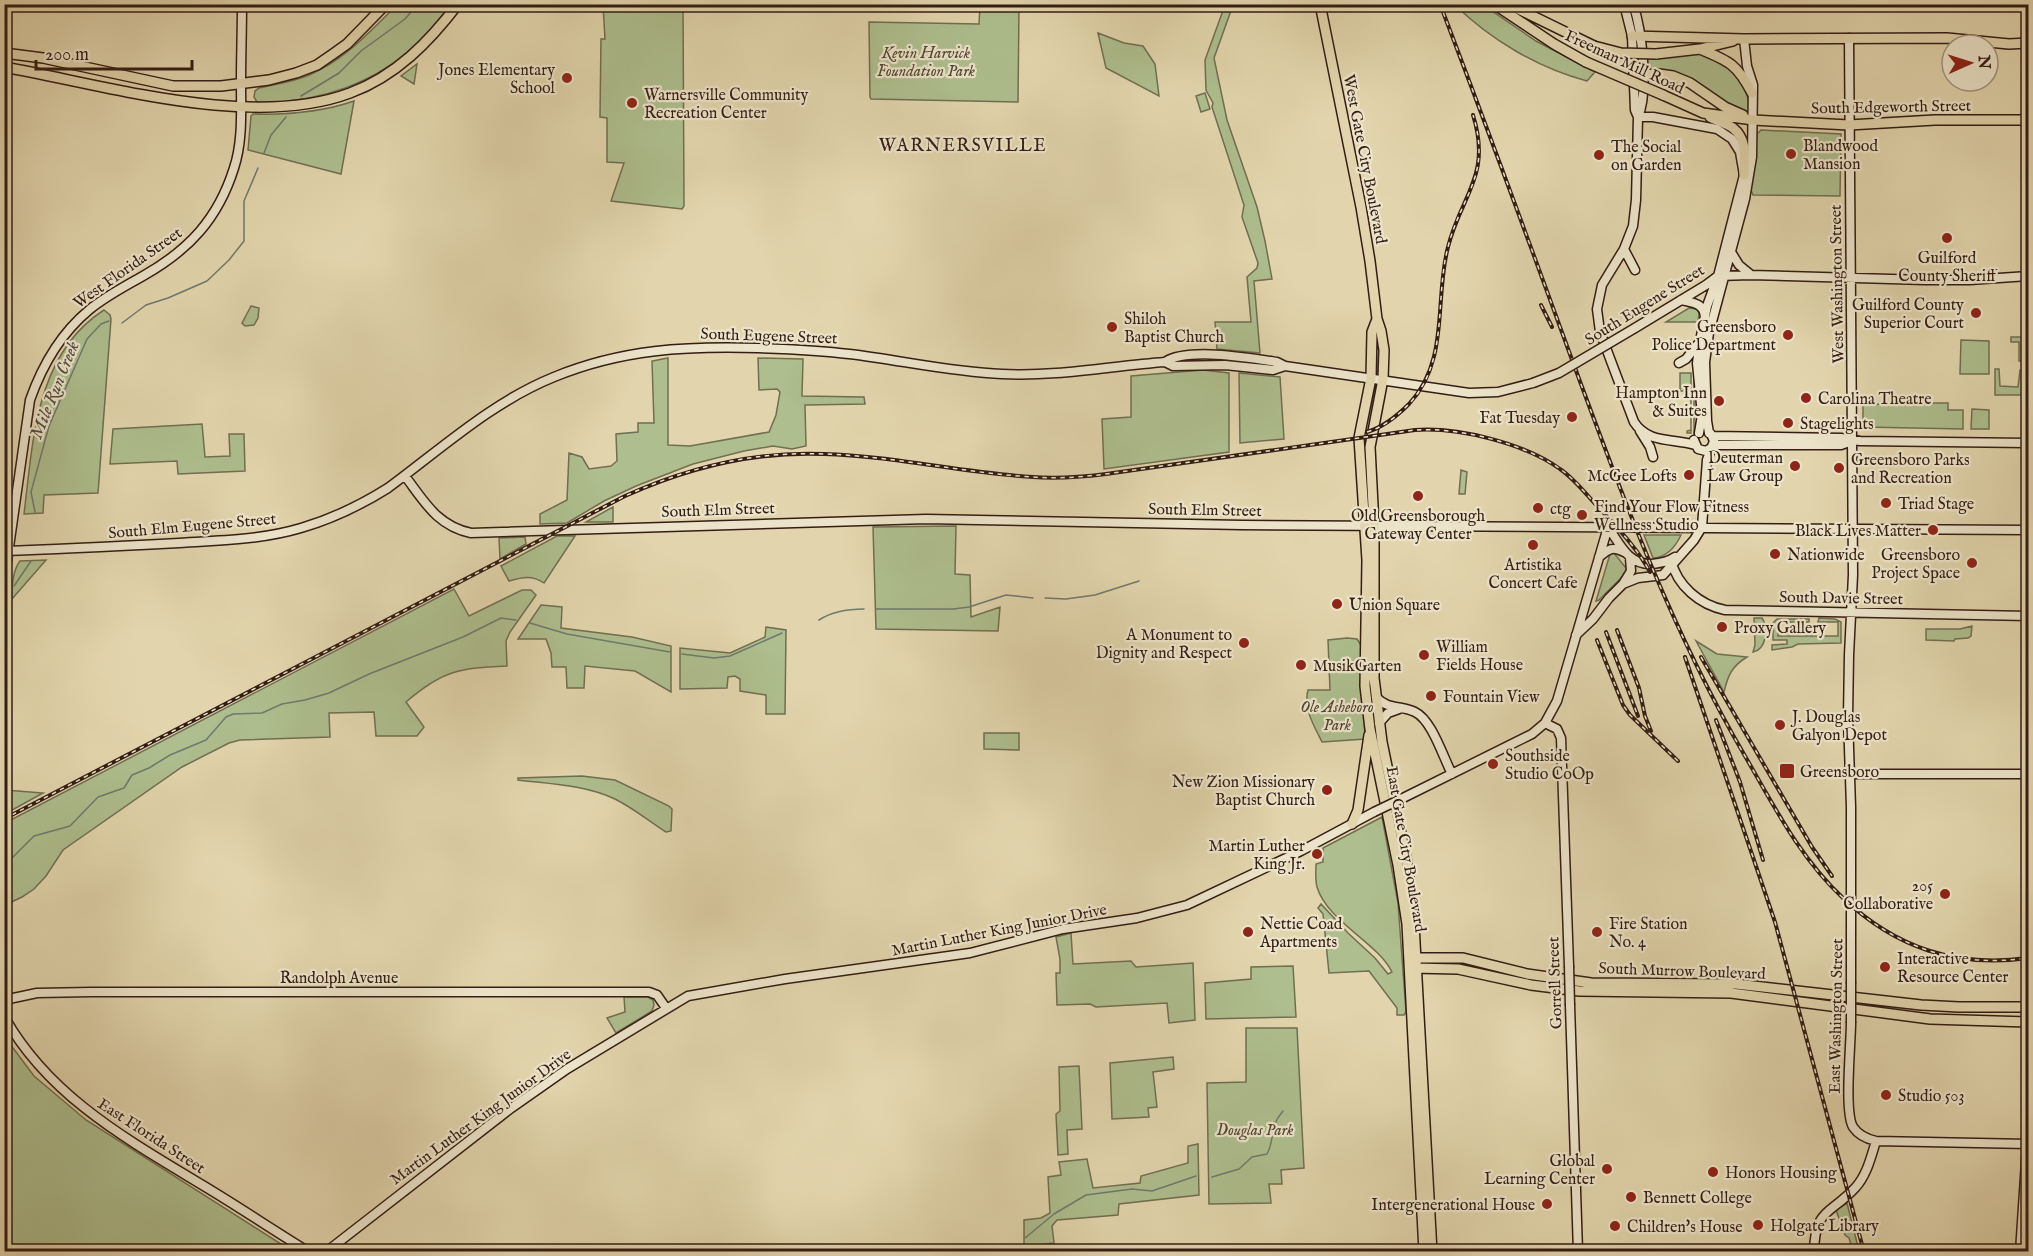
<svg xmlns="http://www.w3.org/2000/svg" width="2033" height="1256" font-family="'IM FELL English',serif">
	<rect width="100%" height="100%" fill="#e2d5ad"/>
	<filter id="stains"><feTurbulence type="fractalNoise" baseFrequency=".00333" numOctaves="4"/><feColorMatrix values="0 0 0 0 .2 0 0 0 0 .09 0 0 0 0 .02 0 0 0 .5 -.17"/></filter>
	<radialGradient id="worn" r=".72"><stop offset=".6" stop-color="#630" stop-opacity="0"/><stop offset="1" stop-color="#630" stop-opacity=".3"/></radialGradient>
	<path fill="#aebe8e" stroke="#716e52" stroke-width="1.5" d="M397,5H451C441,16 432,29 421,40C378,83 317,104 257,102L254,97L255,91L259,88C275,84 293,82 309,75C345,60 370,31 397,5Z
		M603,5H683L684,206L682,209L611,201L624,163L607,162V118L600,117L601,39H605Z
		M980,5H1019L1018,102L871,99L870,97L869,22L979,24Z
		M1225,5H1233L1214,58L1227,120L1257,207L1265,241L1272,279L1254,281L1260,353L1217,349L1215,322H1251L1247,277L1257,268L1258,263L1242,217L1244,205L1212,107L1213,103L1206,90L1205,60Z
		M1455,5H1483L1536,41L1595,72L1587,81C1538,68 1491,40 1455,5Z
		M1098,33L1124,43L1143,46L1155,64L1159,96L1106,68Z
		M1700,53C1729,65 1749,77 1749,112L1731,108L1698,85L1647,70L1646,59Z
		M417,64L414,84L401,76Z
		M1205,93L1210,109L1201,112L1196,96Z
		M354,101L341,174L248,150L251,116L253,114C287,115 322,112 354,101Z
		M1761,130L1841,134L1840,196L1753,195L1751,190L1757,134Z
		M251,306L259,308L258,318L254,325L245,326L242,323Z
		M1689,308L1697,309L1699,313L1698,322H1666Z
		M104,310L110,315L111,319L98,493L44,495L43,513L24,514C33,442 35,354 104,310Z
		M2011,337H2028V361H2019V342H2011Z
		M1961,340L1989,341V374H1960Z
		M668,358V445L690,446L769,432L776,415L780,392L777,389L759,390L758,358L803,359L802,396L864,397L865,404L805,405L806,446L792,449L773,446L744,451L693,464L636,486L604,501L567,523L540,524V514L567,500L569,453L582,457L589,469L611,466L617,461L616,434L638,432V423H654L652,361Z
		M1995,369H1999L2000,386L2018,387L2020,370H2028V395H1995Z
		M1203,370L1229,373V452L1104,469L1102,419L1131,417V376Z
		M1694,372L1698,415L1697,431L1694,434Z
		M1239,373L1280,377L1284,439L1240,443Z
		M1680,373H1691V433H1687V431L1691,430V401L1685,391H1680Z
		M1919,403H1948V410H1963V429L1863,427V404L1919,405Z
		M1972,409L1989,410V429H1971Z
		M202,424L205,457L230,456L229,434H244L245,471L178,474L177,461L110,464L113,429Z
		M1461,470L1467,472L1465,494H1459Z
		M613,507V522H586Z
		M956,526L955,574L970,575L971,617L1000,607L998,631L876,629L873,527Z
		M1644,535H1681C1675,548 1667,557 1653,558Z
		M557,536H575L544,583C532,575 523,577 509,581L501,566Z
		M525,537L526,544L500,559L499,538Z
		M1614,553L1626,568V573L1599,600L1596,601L1610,554Z
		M46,560L12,599C11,588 13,570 20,561Z
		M454,589L469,616L522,590H531L536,595L510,632L506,641L507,666C460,668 443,670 406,702L424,727L417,736H376L374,712L329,713L330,737L240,740L229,743L182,767L63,850L46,876L34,889L22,897L5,905V823Z
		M541,605L562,607L561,628L632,637L671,646V692L635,671L585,666L584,688H567L566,667H552L551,653L546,639H518Z
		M1754,618H1762C1769,628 1766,650 1753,652L1755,645Z
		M1819,618L1835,619L1841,622V643L1798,644L1792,647L1772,650V645L1787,644V640H1773V623L1777,619H1809V622H1778V636H1838V622H1818Z
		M1972,626L1971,636L1968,638L1955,639L1954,641L1926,640V629H1960Z
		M766,627L786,630L785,714H766V695L740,691V679L735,676L728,677L727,688L680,689V648L730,653L765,637Z
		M1347,638L1357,639L1361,645L1365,739L1322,742C1314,726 1303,708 1308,690H1330L1328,640Z
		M1696,641L1717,654L1747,657C1732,666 1728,675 1724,692Z
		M984,733H1019V750L984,749Z
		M582,776L615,780L669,806L672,809L671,831L666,832C649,821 633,808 615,799C585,785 551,784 518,780V778Z
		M5,790L43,793L5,814Z
		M1382,817L1398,903L1406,1012L1404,1015H1397V1008L1369,971L1329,973L1323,914L1318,908L1321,904L1348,933L1375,958L1388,974L1392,972C1378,943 1327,921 1317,887C1315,880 1316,871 1316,864L1323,862V848Z
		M1071,933L1073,964L1131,961L1136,967L1193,963L1195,1020L1169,1023L1167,1003L1096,1007L1090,1004L1057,1005L1056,973H1060V959L1056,937Z
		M1293,966L1296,1017L1206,1019L1205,983L1251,979V967Z
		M624,997H648L653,1000L654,1005L652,1011L616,1033L607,1018L625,1012Z
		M1246,1028H1297L1304,1168L1281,1170L1282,1184H1269L1271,1203L1209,1204L1207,1083L1246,1082Z
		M4,1036L34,1076L86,1120L292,1251H5Z
		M1173,1057L1174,1069L1153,1072L1157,1107L1148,1108L1149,1117L1112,1119L1110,1063Z
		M1079,1066L1082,1129L1067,1130L1068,1154L1058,1155L1056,1114L1060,1111L1059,1067Z
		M1198,1144L1199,1195L1119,1204L1118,1215L1057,1220L1052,1226L1054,1243L1026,1246L1024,1244V1220L1041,1218L1050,1213L1048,1177L1061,1175L1059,1162L1087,1159L1093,1188L1140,1183L1141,1176L1188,1163V1146Z
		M1847,1203L1859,1251H1853L1849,1238L1845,1235L1836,1210Z"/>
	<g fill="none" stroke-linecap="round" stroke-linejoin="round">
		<path stroke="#6e7a6f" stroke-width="1.5" d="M301,96L339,73L361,51L405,19L418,4
			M264,153L271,135L286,117
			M122,323L146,305L168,298L207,281L229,260L244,241V201L258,168
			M35,512L31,492L49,426L87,339L101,324L109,321
			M14,586L31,561
			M1045,598L1066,599L1095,595L1139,581
			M876,609H953L969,607L1006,595L1033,598
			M819,620C833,611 848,609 864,609
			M530,623L567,634L670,652
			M682,654L714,658L730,656L782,633
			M4,862L12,858L34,836L70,826L98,797L124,788L132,775L149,768L170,755L206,740L226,717L233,714L262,713L282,704L305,700L329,693L369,674L463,637L501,618L516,620
			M1212,1177L1239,1169L1252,1157L1267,1154C1276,1137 1268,1128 1283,1111
			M1025,1238L1054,1214L1086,1195L1132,1189L1152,1191L1196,1176"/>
		<defs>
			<path id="secondary" d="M1624,4L1632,36L1635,110L1638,117
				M1633,4C1642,30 1649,92 1638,117L1636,200L1633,226L1624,249L1602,285L1597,309L1600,332L1634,422C1648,444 1673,438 1695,445
				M1849,38L1853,575L1849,655L1848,718L1851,807V982
				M1638,117H1653L1717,129L1732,139L1740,152L1744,175L1718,276L1707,306L1700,341L1697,363L1702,415L1699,433
				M1624,249L1635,270
				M1731,252L1739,265L1750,274
				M1681,300C1693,303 1704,303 1705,317
				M1635,328L1706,285L1718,276L1750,275L1925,280H1970L2028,276
				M1165,362L1173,366L1225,365L1273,370L1285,366
				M1679,363L1686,359L1698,344
				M1640,431L1650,447L1653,457
				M1709,433L1707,421L1705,362L1709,333L1745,199L1752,157L1753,85L1747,66L1744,39
				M1712,436L1841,438L1860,441L2028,443
				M1694,440L1698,449L1706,451L1711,448
				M1713,445H1841L1852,441
				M405,476C424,501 437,526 471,533L926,519L1242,525L2028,530
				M1608,527C1620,544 1628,565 1652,564C1661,563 1668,562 1675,557
				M4,551C63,549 121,546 179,543C220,540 261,540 301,528C332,519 361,505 388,488C441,449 492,402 554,377C622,349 686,346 758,348C789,349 819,350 849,354C900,360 950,372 1002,374C1056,377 1111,366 1165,362C1187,347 1251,358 1277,362L1285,366L1469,393L1498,392L1533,383
				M1599,557C1609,549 1612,546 1624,552
				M1671,560C1677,586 1700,605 1725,610L2028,616
				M4,582L30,400C42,366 60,334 89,310C106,296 124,287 143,276C189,250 218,219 234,168C243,141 241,110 241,82C241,56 242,30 242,4
				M1623,584L1631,571L1630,558
				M1576,635L1593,619L1609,598L1623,584L1638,578L1663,575L1694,540L1702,527L1707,460L1714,441L1711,434
				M1376,697C1388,710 1401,705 1415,712C1432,720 1443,757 1452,774
				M1379,723L1388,713L1399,709
				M1545,723L1557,729L1561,738L1569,966
				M1849,774H2028
				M1399,800L1532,734L1545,723L1557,701L1608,527
				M4,1000L37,993L91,992H649L657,995L666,1008
				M1570,1005L1578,1252
				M4,1016C48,1096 128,1140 204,1186C239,1207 273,1230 309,1252
				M1851,1023C1851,1044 1844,1112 1853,1127C1859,1136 1867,1139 1876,1141L2028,1144
				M326,1252L510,1109L567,1069L688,996L785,979L970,953L1063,929L1137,918L1187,905L1301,851L1374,812
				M1814,1252C1815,1208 1830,1215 1855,1188C1867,1175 1871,1157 1876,1141
				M2020,1252L2028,1131"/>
			<path id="primary" d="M1320,4L1361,207L1370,261L1377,319L1381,331L1384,350L1383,379L1370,447L1374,525V678L1382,742L1407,863L1413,906L1432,1252
				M1494,4L1554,44L1586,62
				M1508,4L1594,46
				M1632,36L1744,39L1947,38L2009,44L2028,43
				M1700,49C1729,61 1737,64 1752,93
				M4,53L43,58L173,86H221L269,80L296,73L317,65L333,54L347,44L386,4
				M1656,54L1700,49L1733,41
				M4,67C106,85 251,130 350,93C396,76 429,42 458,4
				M1635,75L1659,74L1673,76L1690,83L1725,107L1743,115
				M1663,95L1703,113L1753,120L1849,125L1935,120H2028
				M1710,117C1717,121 1726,123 1733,128C1748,140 1744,158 1744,175
				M1377,319L1372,332L1371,378L1359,438L1367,560L1365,686L1370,729L1398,865L1407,924L1424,1252
				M1352,824L1358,810L1369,735
				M1414,958H1463L1527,974L1591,983L1736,984L1921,1005L1959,1007H2028
				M1412,968L1458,969L1531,985L1579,991L1731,993L1930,1019L2028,1022"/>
		</defs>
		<use href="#secondary" stroke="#341d15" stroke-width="11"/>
		<use href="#primary" stroke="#341d15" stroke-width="12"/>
		<use href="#secondary" stroke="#ece4ca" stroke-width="8"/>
		<use href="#primary" stroke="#e2d5ad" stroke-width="9"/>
		<defs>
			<path id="rail" d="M1440,4C1485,122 1528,239 1571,357C1621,493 1671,630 1745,756C1774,806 1800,858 1843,898C1896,948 1956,968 2028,958
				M1541,305L1552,327
				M1367,432C1384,427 1397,416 1409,404C1450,360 1434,300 1448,247C1461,195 1492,176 1473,115
				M1617,630L1639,688L1645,716L1651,731
				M1606,632L1638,716
				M1597,640L1623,705L1630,715L1678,761
				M1685,657L1775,922L1864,1252
				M1701,657L1812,847L1832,876
				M1716,720L1740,782L1763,860
				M4,819L625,496C689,467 754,451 824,454C894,456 963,473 1033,477C1057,479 1082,477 1106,474L1415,430C1458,427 1524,443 1560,469C1576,480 1588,497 1602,511C1620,531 1637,548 1650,572"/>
		</defs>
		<use href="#rail" stroke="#341d15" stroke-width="4"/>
		<use href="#rail" stroke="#ece4ca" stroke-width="1.5" stroke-dasharray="4.5" stroke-linecap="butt"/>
		<defs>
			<path id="secondary-bridge" d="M1533,383L1559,373L1635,328
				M1374,812L1399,800
				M1569,966L1570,1005
				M1851,1023V982"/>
			<path id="primary-bridge" d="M1594,46L1621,53L1656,54
				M1586,62L1663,95"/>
		</defs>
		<use href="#secondary-bridge" stroke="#341d15" stroke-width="11" stroke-linecap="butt"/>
		<use href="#primary-bridge" stroke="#341d15" stroke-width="12" stroke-linecap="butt"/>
		<use href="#secondary-bridge" stroke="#ece4ca" stroke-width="8"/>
		<use href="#primary-bridge" stroke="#e2d5ad" stroke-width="9"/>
	</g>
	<g fill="#8f2418" stroke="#ece4ca" stroke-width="2">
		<circle cx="567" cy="78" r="6"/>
		<circle cx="632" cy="103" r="6"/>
		<circle cx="1791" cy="154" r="6"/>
		<circle cx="1599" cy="155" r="6"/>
		<circle cx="1947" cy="238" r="6"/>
		<circle cx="1976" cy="313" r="6"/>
		<circle cx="1112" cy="327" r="6"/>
		<circle cx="1788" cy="335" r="6"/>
		<circle cx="1806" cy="398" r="6"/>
		<circle cx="1719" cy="401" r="6"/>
		<circle cx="1572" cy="417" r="6"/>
		<circle cx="1788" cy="423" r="6"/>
		<circle cx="1795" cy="466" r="6"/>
		<circle cx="1839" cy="468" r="6"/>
		<circle cx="1689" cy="475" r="6"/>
		<circle cx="1418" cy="496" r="6"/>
		<circle cx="1886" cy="503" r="6"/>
		<circle cx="1538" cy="508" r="6"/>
		<circle cx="1582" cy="515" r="6"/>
		<circle cx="1933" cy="530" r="6"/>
		<circle cx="1533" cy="545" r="6"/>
		<circle cx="1775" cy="554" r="6"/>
		<circle cx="1972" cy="563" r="6"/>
		<circle cx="1337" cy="604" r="6"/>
		<circle cx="1722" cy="627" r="6"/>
		<circle cx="1244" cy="643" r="6"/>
		<circle cx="1424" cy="655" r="6"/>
		<circle cx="1301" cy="665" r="6"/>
		<circle cx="1431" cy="696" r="6"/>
		<circle cx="1780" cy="725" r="6"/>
		<circle cx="1493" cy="764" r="6"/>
		<rect x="1779" y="763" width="16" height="16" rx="3"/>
		<circle cx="1327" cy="790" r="6"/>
		<circle cx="1317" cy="854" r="6"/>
		<circle cx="1945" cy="894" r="6"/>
		<circle cx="1248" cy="932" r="6"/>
		<circle cx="1597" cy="932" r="6"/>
		<circle cx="1885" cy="967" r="6"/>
		<circle cx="1886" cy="1095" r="6"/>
		<circle cx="1607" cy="1169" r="6"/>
		<circle cx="1713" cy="1172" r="6"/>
		<circle cx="1631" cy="1197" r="6"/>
		<circle cx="1547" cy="1204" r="6"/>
		<circle cx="1758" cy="1225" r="6"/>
		<circle cx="1615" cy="1226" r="6"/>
	</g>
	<g text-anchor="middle" stroke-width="4.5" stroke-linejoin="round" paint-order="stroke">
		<g font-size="16" font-style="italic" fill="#524533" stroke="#ece4ca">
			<text x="926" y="58">Kevin Harvick<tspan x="926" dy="18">Foundation Park</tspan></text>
			<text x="1337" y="712">Ole Asheboro<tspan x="1337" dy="18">Park</tspan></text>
			<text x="1255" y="1135">Douglas Park</text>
		</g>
		<g font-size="16" fill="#341d15" stroke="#ece4ca">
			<text transform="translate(1625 61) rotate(25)" y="6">Freeman Mill Road</text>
			<text transform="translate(1891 106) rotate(-1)" y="6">South Edgeworth Street</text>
			<text transform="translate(1366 159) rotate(79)" y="6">West Gate City Boulevard</text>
			<text transform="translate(127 267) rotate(-35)" y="6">West Florida Street</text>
			<text transform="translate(1836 284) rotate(-91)" y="6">West Washington Street</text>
			<text transform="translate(1644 304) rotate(-32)" y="6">South Eugene Street</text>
			<text transform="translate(769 335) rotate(2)" y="6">South Eugene Street</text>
			<text transform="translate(718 509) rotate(-2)" y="6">South Elm Street</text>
			<text transform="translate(1205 509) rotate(1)" y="6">South Elm Street</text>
			<text transform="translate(192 525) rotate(-5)" y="6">South Elm Eugene Street</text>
			<text transform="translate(1841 597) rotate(1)" y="6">South Davie Street</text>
			<text transform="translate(1407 849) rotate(80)" y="6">East Gate City Boulevard</text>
			<text transform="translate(999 929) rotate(-11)" y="6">Martin Luther King Junior Drive</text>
			<text transform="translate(1682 970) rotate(2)" y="6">South Murrow Boulevard</text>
			<text x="339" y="983">Randolph Avenue</text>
			<text transform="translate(1554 983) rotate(-92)" y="6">Gorrell Street</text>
			<text transform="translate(1835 1016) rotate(-89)" y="6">East Washington Street</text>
			<text transform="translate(480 1116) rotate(-36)" y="6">Martin Luther King Junior Drive</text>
			<text transform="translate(152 1135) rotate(33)" y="6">East Florida Street</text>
		</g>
		<g font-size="16" fill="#341d15" stroke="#ece4ca" text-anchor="start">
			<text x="555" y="75" text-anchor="end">Jones Elementary<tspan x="555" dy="18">School</tspan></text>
			<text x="644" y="100">Warnersville Community<tspan x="644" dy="18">Recreation Center</tspan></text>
			<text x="1803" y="151">Blandwood<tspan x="1803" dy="18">Mansion</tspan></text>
			<text x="1611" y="152">The Social<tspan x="1611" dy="18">on Garden</tspan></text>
			<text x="1947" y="263" text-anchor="middle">Guilford<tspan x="1947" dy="18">County Sheriff</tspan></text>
			<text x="1964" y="310" text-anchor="end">Guilford County<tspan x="1964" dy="18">Superior Court</tspan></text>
			<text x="1124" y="324">Shiloh<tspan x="1124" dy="18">Baptist Church</tspan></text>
			<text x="1776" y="332" text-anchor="end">Greensboro<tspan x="1776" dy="18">Police Department</tspan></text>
			<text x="1707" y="398" text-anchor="end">Hampton Inn<tspan x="1707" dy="18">&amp; Suites</tspan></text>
			<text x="1818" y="404">Carolina Theatre</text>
			<text x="1560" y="423" text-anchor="end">Fat Tuesday</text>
			<text x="1800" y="429">Stagelights</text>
			<text x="1783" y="463" text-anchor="end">Deuterman<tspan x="1783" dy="18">Law Group</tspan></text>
			<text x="1851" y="465">Greensboro Parks<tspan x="1851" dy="18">and Recreation</tspan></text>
			<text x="1677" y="481" text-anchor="end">McGee Lofts</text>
			<text x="1898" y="509">Triad Stage</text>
			<text x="1594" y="512">Find Your Flow Fitness<tspan x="1594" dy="18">Wellness Studio</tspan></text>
			<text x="1550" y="514">ctg</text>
			<text x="1418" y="521" text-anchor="middle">Old Greensborough<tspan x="1418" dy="18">Gateway Center</tspan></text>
			<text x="1921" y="536" text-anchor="end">Black Lives Matter</text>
			<text x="1787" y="560">Nationwide</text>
			<text x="1960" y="560" text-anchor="end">Greensboro<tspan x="1960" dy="18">Project Space</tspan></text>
			<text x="1533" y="570" text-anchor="middle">Artistika<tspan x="1533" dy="18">Concert Cafe</tspan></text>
			<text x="1349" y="610">Union Square</text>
			<text x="1734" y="633">Proxy Gallery</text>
			<text x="1232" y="640" text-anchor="end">A Monument to<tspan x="1232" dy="18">Dignity and Respect</tspan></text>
			<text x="1436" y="652">William<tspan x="1436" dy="18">Fields House</tspan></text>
			<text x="1313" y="671">MusikGarten</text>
			<text x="1443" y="702">Fountain View</text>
			<text x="1792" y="722">J. Douglas<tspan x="1792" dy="18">Galyon Depot</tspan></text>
			<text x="1505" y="761">Southside<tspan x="1505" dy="18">Studio CoOp</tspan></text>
			<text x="1800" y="777">Greensboro</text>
			<text x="1315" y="787" text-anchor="end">New Zion Missionary<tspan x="1315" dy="18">Baptist Church</tspan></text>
			<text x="1305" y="851" text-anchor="end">Martin Luther<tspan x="1305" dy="18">King Jr.</tspan></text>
			<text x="1933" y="891" text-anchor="end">205<tspan x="1933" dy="18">Collaborative</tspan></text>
			<text x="1260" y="929">Nettie Coad<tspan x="1260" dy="18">Apartments</tspan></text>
			<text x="1609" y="929">Fire Station<tspan x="1609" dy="18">No. 4</tspan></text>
			<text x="1897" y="964">Interactive<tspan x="1897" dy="18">Resource Center</tspan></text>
			<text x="1898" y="1101">Studio 503</text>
			<text x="1595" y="1166" text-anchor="end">Global<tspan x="1595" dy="18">Learning Center</tspan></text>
			<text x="1725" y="1178">Honors Housing</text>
			<text x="1643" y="1203">Bennett College</text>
			<text x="1535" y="1210" text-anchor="end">Intergenerational House</text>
			<text x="1770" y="1231">Holgate Library</text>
			<text x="1627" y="1232">Children's House</text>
		</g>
		<g font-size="18" letter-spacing="1.5" fill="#341d15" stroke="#ece4ca">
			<text x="963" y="151">WARNERSVILLE</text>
		</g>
		<g font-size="18" font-style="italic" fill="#514c42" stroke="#ece4ca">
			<text transform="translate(54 390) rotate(-68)" y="6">Mile Run Creek</text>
		</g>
	</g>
	<rect width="2033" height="1256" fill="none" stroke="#e2d5ad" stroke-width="24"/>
	<rect x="6" y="6" width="2021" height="1244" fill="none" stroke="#341d15" stroke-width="3"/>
	<rect x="12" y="12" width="2009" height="1232" fill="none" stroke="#341d15" stroke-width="1.5"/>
	<g transform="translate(1970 63) rotate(87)"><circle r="28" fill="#ece4ca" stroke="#a29482" stroke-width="1.5"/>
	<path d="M0-4.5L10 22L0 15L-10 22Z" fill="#8f2418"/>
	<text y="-9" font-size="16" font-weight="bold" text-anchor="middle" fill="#341d15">N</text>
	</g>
	<path d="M36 60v9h156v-9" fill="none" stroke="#341d15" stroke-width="3"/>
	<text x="45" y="60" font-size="18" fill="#341d15" stroke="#ece4ca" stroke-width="4.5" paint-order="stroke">200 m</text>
	<rect width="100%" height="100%" filter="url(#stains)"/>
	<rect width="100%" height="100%" fill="url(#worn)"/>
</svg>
